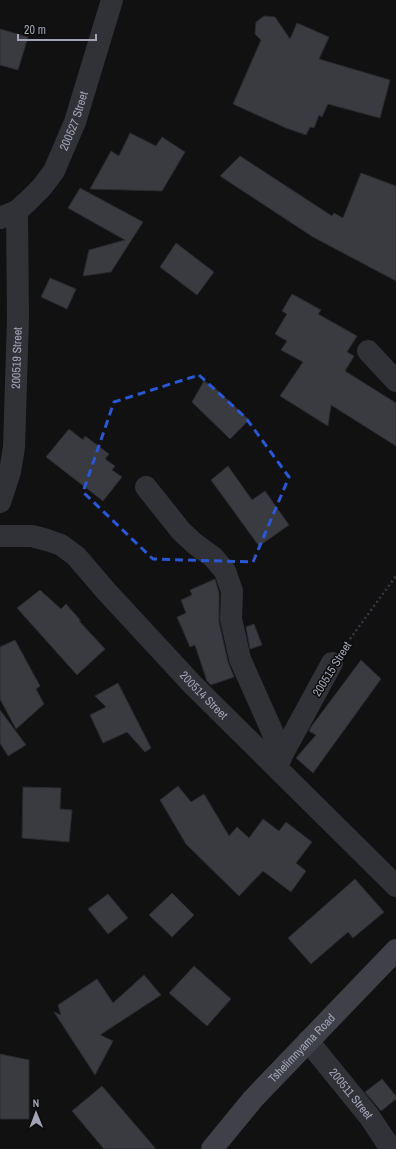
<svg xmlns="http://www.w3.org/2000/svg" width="396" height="1149" font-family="'Archivo Narrow',sans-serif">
	<rect width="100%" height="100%" fill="#111112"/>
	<path fill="#3a3b40" stroke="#2b2a2e" d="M264,16L275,17L290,39L297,23L329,37L319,59L390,80L380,118L328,104L322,117L319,115L314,128L310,127L306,135L286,128L233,104L261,40L255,34L256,22Z
		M0,29L28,37L18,70L0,65Z
		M130,133L156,146L162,137L185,152L162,191L90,189L111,151L119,156Z
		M240,156L332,216L334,213L343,218L361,173L396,186V281L313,237L220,176Z
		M80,188L143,222L111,272L83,276L89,250L125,240L68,208Z
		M176,243L214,272L197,295L160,267Z
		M50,278L76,289L67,309L41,297Z
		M292,294L321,310L318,314L357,336L347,352L354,356L345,371L396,403V446L331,405L328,426L280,396L303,362L281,350L287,341L275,334L287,314L282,311Z
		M204,381L216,389L249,420L230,439L192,402Z
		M69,429L83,440L85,436L109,454L105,459L115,466L112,470L122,477L103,501L46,457Z
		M228,466L252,500L265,491L289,525L259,546L211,480Z
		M215,579L219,593V622L228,662L234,677L211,685L207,681L195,645L190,647L177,617L186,613L181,600L192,595L190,590Z
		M40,590L61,609L66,604L81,621H79L105,649L77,675L17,608Z
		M254,624L262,645L250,649L246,627Z
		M15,640L40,686L36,689L44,704L16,729L0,699V647Z
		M361,660L381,679L313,773L296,758L316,735L309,731L311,727Z
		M118,683L151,748L145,752L127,732L103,743L90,715L106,707L95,696Z
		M0,710L26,745L8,756L0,743Z
		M178,786L191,802L204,794L229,836L237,827L249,838L263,819L279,831L286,822L312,842L296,863L306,871L291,892L263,871L239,896L186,844L160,800Z
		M23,787L61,788L60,809L72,810L69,842L22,838Z
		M355,879L384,912L353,938L348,932L311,964L288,938Z
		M172,893L194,915L172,937L149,915Z
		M108,894L128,918L108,934L88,909Z
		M194,966L231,999L207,1026L169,993Z
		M144,975L161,995L100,1035L113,1041L95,1075L54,1012L61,1015L58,1005L97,979L113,1003Z
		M0,1054L29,1060V1119H0Z
		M382,1079L396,1096V1099L381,1111L365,1092Z
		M102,1086L156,1149H104L72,1111Z"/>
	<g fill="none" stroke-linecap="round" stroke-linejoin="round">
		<path stroke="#37383f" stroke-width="2.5" stroke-dasharray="2 3" stroke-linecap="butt" d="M347,643L396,576"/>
		<g stroke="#313138" stroke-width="22">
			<path id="s1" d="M0,218L17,211L28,201L42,187L54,171L75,122L112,0"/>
			<path d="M368,351L396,381"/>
			<path d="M146,487L181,531L195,544L213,557L225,571L232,591L231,619L240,659L272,731L281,758"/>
			<path id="s2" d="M0,502L10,472L14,447L18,318L17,211"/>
			<path id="s3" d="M0,536H32L47,540L61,545L76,556L106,591L193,685L396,886"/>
			<path d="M276,766L332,663"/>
			<path id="s4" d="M308,1041L369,1116L391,1149"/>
		</g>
		<path stroke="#3f4048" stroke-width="22" id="s5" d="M212,1149L253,1099L396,950"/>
	</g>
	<path fill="none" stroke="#2a57d4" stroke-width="3" stroke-dasharray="8 5" stroke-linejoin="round" d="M199,375L246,418L289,477L253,562L153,559L83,492L114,402Z"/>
	<g text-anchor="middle" stroke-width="3" stroke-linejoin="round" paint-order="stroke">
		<g font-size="12" fill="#a1a4b4" stroke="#0c0c0d">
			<text dy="4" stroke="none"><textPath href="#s1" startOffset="127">200527 Street</textPath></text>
			<text dy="4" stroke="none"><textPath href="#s2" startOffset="146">200519 Street</textPath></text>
			<text transform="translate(332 669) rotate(-58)" y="4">200515 Street</text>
			<text dy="4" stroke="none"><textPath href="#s3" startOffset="270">200514 Street</textPath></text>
			<text dy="4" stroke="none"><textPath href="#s5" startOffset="135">Tshelimnyama Road</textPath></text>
			<text dy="4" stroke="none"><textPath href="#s4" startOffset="68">200511 Street</textPath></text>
		</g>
	</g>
	<g transform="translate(36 1113) rotate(359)" stroke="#0c0c0d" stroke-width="3" paint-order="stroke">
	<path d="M0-3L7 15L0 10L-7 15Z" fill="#a1a4b4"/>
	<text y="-6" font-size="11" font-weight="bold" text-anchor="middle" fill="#a1a4b4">N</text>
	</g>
	<path d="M18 34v6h78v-6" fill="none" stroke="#a1a4b4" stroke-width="2"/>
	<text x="24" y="34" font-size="12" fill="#a1a4b4" stroke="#0c0c0d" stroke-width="3" paint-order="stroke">20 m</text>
</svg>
